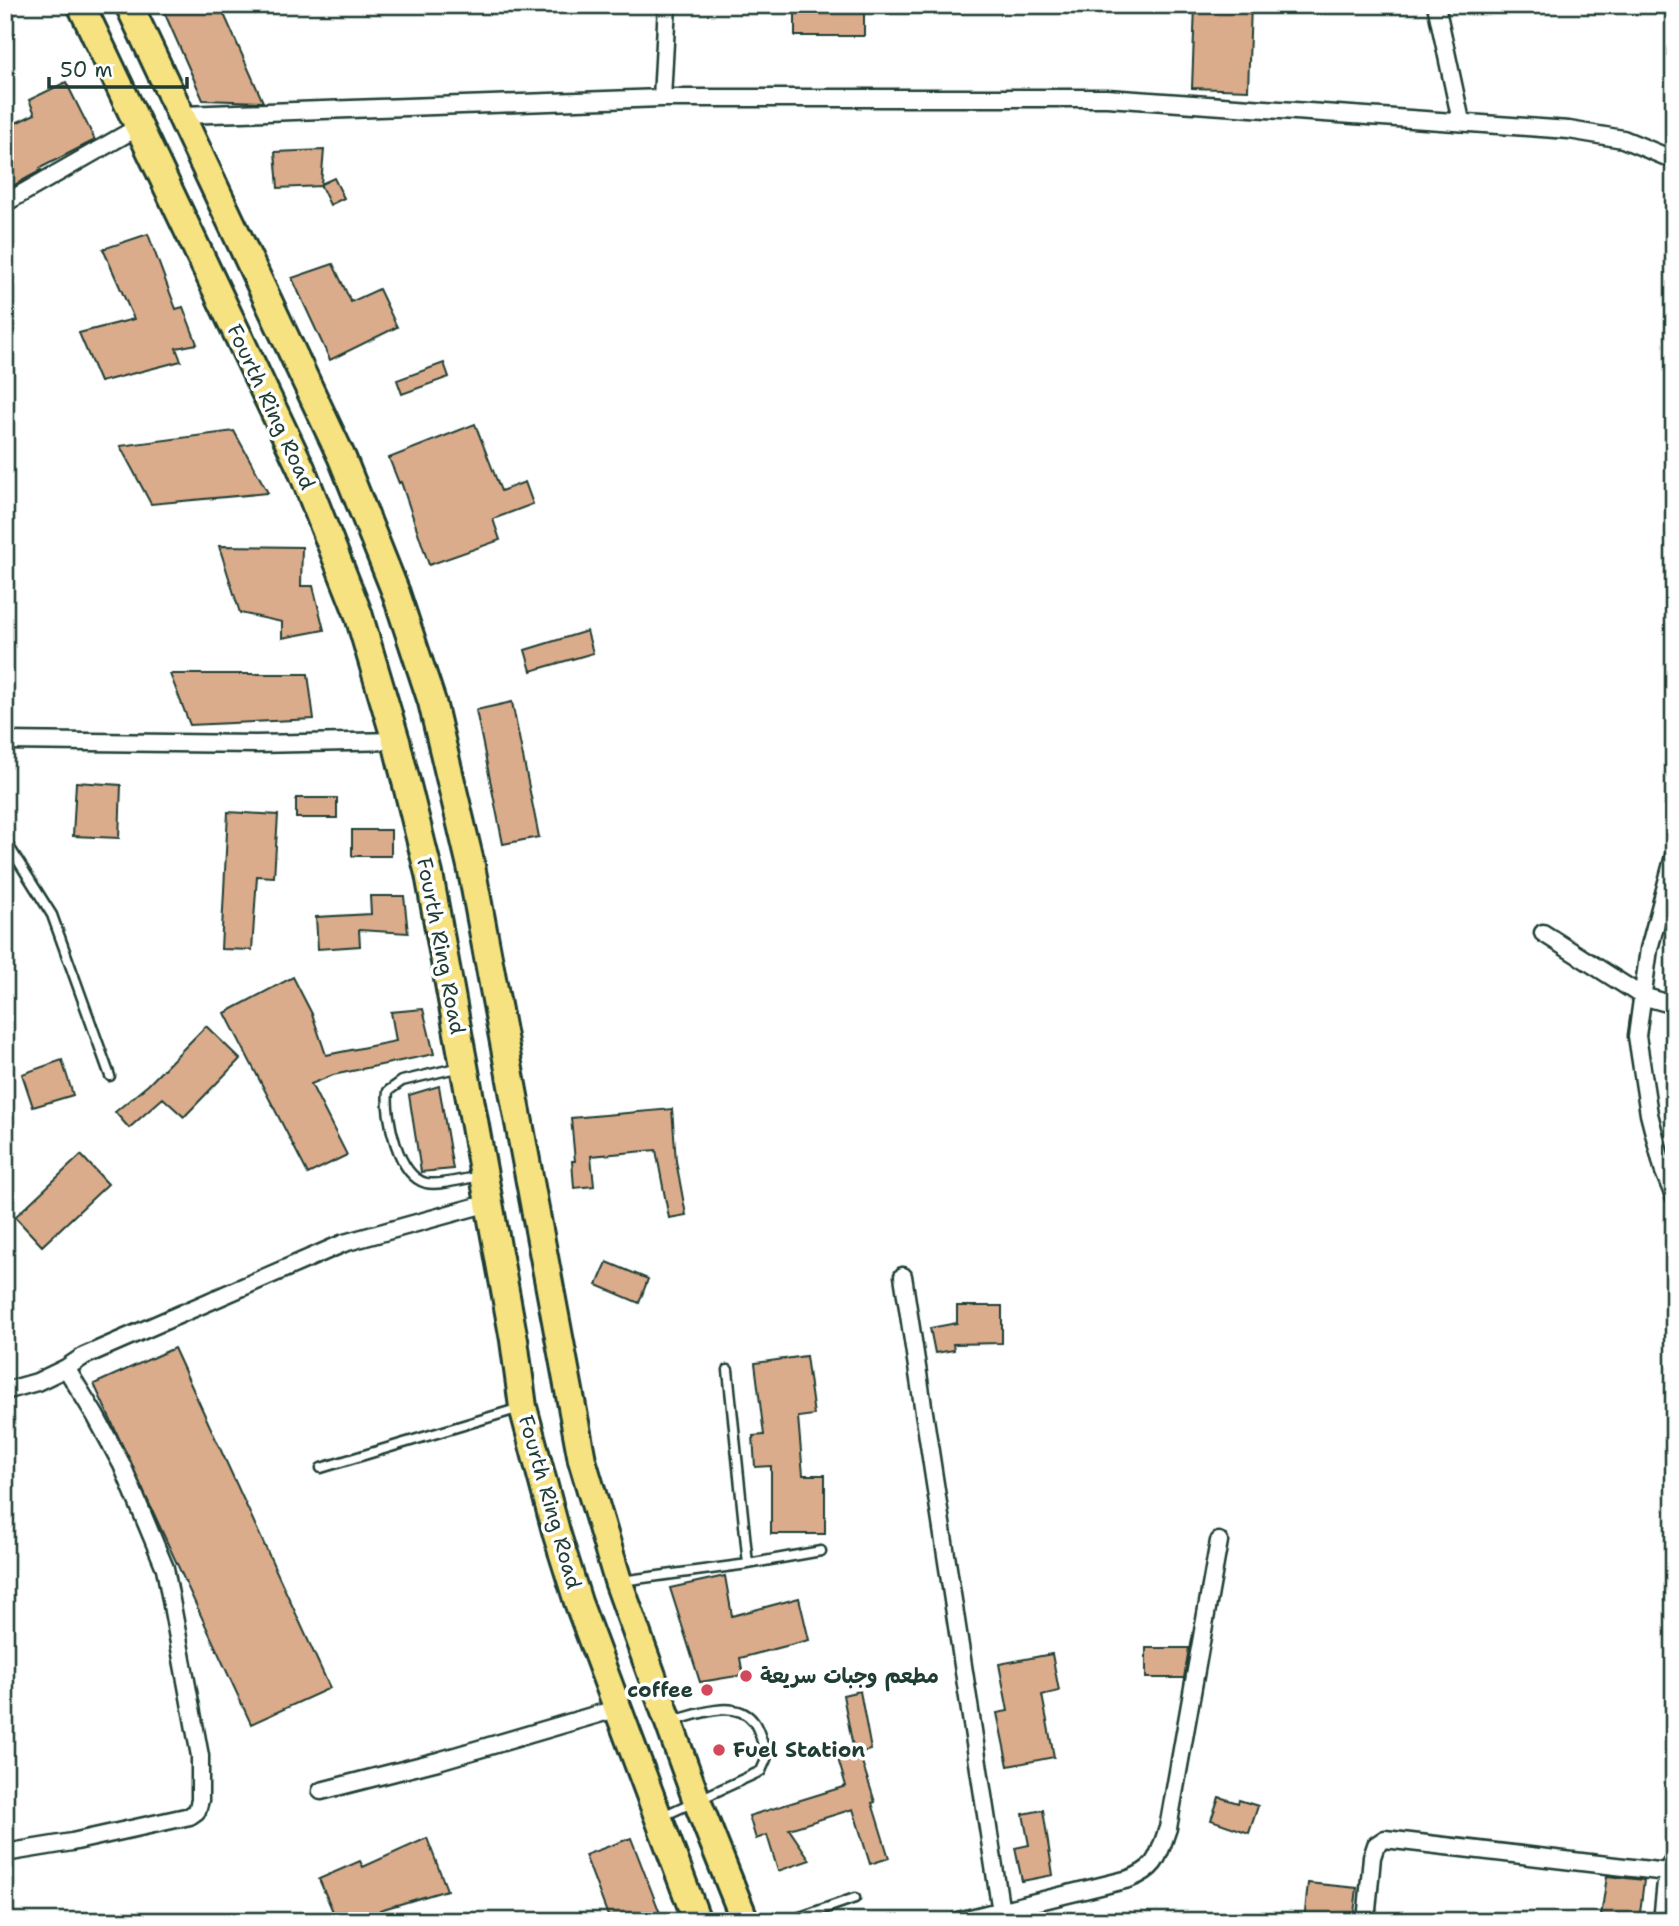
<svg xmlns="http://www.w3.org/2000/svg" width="1679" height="1926" font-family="'Shantell Sans','Playpen Sans Arabic',sans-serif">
	<rect width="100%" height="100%" fill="#fff"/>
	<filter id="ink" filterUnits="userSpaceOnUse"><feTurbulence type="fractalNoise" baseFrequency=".0143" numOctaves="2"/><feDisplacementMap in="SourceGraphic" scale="14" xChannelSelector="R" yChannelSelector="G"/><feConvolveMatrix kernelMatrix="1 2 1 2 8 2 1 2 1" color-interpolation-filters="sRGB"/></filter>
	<g filter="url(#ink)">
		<path fill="#daac8b" stroke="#1f3d34" stroke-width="2" d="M161,5H220L263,102L203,100Z
			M795,5H864V36H795Z
			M1195,5H1251L1248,90L1192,88Z
			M66,82L95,140L40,168L41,170L9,188L5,180V128L35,114L29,100Z
			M324,150L321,184L334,178L344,198L330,205L321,186L278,188L275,152Z
			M148,234L176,309L183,307L197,344L176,348L181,361L100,382L79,333L134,319L103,249Z
			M333,264L351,302L379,289L397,327L330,360L292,278Z
			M444,363L449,377L402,394L397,380Z
			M475,424L501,491L525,482L533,504L493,519L500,540L429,565L401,482L399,483L389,458Z
			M234,431L268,493L151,504L120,446Z
			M219,546L302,547L301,586H313L324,630L282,638V622L240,613Z
			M587,631L593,653L531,671L525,650Z
			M170,674H308L314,719L190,725Z
			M512,702L539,837L503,844L476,710Z
			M76,782L121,785L119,838L73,836Z
			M296,798H337V818H296Z
			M228,812L278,815L274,877L257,876L252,950L221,949Z
			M352,830H391V856H352Z
			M370,896H404L408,933L359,930L360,946L318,949L316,917L371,914Z
			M293,977L312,1014L326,1055L396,1041L391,1012L423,1009L434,1054L333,1075L311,1084L347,1155L308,1174L225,1013Z
			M206,1026L240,1059L184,1117L163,1098L129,1128L115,1112L148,1085Z
			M62,1060L73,1095L33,1107L22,1074Z
			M439,1086L453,1169L421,1172L409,1095Z
			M672,1109L676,1161L686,1215L669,1218L656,1150L591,1156L594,1186L574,1188L572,1161H575L571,1118Z
			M81,1155L108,1184L42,1246L15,1217Z
			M607,1262L648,1279L639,1303L597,1285Z
			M957,1306H1002V1343L953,1344L954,1350L935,1353L930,1328L957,1323Z
			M174,1348L330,1688L251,1724L94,1384Z
			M806,1356L814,1415L798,1417L803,1475H825V1534H771V1466L755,1467L753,1436L764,1435L755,1363Z
			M725,1576L732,1616L799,1598L809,1640L740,1658L743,1675L700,1682L670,1588Z
			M1146,1648H1189L1184,1678H1146Z
			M1052,1654L1059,1691L1042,1695L1054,1757L1008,1766L997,1713L1008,1711L999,1664Z
			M860,1691L871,1750L857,1753L862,1762L875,1802L872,1803L889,1858L870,1864L853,1809L789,1829L810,1860L778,1871L767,1835L756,1839L749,1816L846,1786L836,1752L853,1747L843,1695Z
			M1219,1797L1238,1803L1239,1800L1258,1806L1249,1833L1211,1820Z
			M1043,1810L1053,1875L1022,1881L1015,1848L1029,1845L1023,1814Z
			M427,1838L447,1890L380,1910L381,1913L360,1921H337L319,1879L360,1861L363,1867Z
			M631,1838L663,1921H610L585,1855Z
			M1607,1876L1644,1880L1639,1921H1608L1601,1916Z
			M1308,1883L1357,1888L1353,1921H1304Z"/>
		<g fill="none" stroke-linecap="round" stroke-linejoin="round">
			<defs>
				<path id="service" d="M5,840L52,915L110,1076
					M460,1067L402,1081L388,1091C385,1116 398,1176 426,1183C439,1186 467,1178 481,1176
					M728,1370L748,1564
					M321,1468L520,1408
					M621,1581L748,1564L821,1551
					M663,1816L761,1771L767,1757C763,1747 760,1729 753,1721C735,1698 695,1715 673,1721
					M789,1921L855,1898"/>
				<path id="minor" d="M1436,5L1461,121
					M662,98L667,5
					M183,115L662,98H1107L1569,130L1623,139L1674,160
					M5,203L140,126
					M5,741L256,744L396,741
					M1674,856L1649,949L1637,1036L1649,1114L1664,1172L1674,1196
					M1543,933L1642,996L1674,1005
					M903,1276L1001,1912
					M5,1391L37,1382L66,1368
					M321,1791L438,1761L619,1708
					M5,1853L72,1842L190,1816L197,1811L200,1800V1756L165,1568L122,1465L95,1415L66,1368L84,1356L344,1243L489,1203
					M958,1921L1129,1879C1158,1868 1158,1856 1168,1828L1219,1541
					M1366,1921L1372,1857L1376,1845L1385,1839L1667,1872
					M1662,1921L1667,1872L1674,1858"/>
				<path id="primary" d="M81,5L301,468L358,613L396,741L429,874L514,1340L523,1407L557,1535L578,1602L697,1921
					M129,5L342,458L396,593L432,702L471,866L582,1460L618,1581L697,1801L745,1921"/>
			</defs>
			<use href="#service" stroke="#1f3d34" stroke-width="13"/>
			<use href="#minor" stroke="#1f3d34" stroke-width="21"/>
			<use href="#primary" stroke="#1f3d34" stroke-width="32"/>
			<use href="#service" stroke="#fff" stroke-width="8"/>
			<use href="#minor" stroke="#fff" stroke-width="16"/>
			<use href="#primary" stroke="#f7e281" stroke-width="26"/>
		</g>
	</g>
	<g fill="#d1495b" stroke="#fff" stroke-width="2.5">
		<circle cx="746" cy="1676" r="7"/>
		<circle cx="707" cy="1690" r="7"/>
		<circle cx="719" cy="1750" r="7"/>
	</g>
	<g text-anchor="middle" stroke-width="7" stroke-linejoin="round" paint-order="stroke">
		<g font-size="21" fill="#1f3d34" stroke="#fff">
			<text transform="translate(271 407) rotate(65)" y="7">Fourth Ring Road</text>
			<text transform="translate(441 946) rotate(79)" y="7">Fourth Ring Road</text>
			<text transform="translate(550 1502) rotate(74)" y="7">Fourth Ring Road</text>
		</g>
		<g font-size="21" font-weight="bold" fill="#1f3d34" stroke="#fff" text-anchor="start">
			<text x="760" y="1683">مطعم وجبات سريعة</text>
			<text x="693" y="1697" text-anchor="end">coffee</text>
			<text x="733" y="1757">Fuel Station</text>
		</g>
	</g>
	<rect width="1679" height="1926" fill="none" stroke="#fff" stroke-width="28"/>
	<rect x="14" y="14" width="1651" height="1898" fill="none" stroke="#1f3d34" stroke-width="2.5" filter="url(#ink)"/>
	<path d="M49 77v10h138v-10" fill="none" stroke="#1f3d34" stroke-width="3.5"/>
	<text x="60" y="77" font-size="21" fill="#1f3d34" stroke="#ffffff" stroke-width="5" paint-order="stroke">50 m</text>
</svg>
